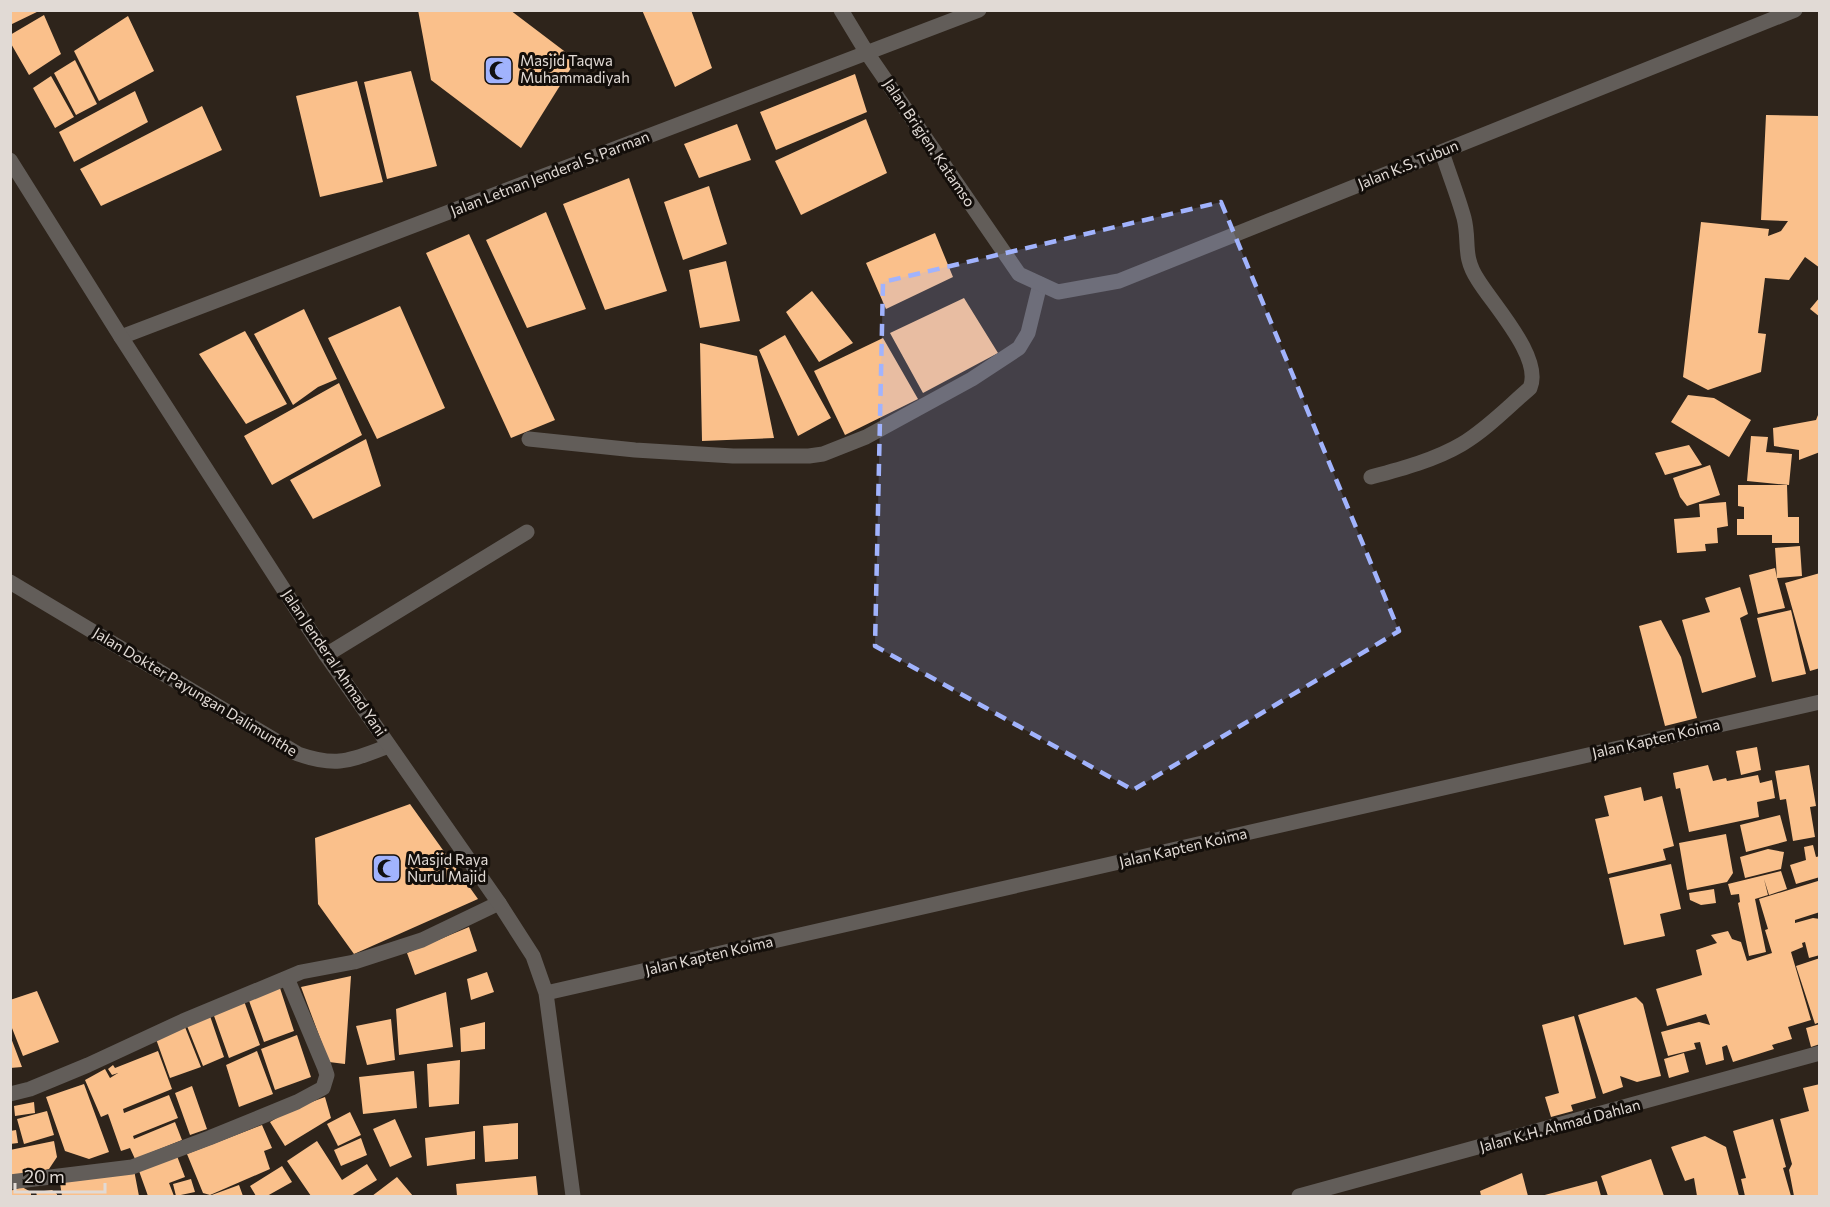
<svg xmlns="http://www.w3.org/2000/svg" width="1830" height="1207" font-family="Commissioner,sans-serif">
	<rect width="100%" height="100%" fill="#2e241b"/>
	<path fill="#fac08b" d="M10,10H41L10,25Z
		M418,10H510L576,60L521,148L431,80Z
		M642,10H691L712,68L675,87Z
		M44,15L61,54L29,75L10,42V35Z
		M128,16L154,71L99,101L74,51Z
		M75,60L97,104L76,115L54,73Z
		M411,71L437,166L387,179L364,82Z
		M855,74L867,112L776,150L760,112Z
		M51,76L74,117L55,128L33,88Z
		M357,81L383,182L320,197L296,96Z
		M135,91L148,122L74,162L59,132Z
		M202,106L222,150L101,206L80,169Z
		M1766,115L1820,116V268L1805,257L1789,280L1765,278L1758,333L1766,334L1761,372L1708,390L1683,377L1701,222L1769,229L1768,236L1781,231L1788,221L1761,220Z
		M866,119L887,173L801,215L775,161Z
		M737,124L751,160L699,178L684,144Z
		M629,178L667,291L605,310L563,204Z
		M709,186L727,244L683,260L664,202Z
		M546,212L586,309L527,328L486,240Z
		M935,233L953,277L886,309L866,263Z
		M469,234L555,420L511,438L426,253Z
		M726,261L740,321L700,328L689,270Z
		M812,291L853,343L819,362L786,312Z
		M1820,297V317L1810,309Z
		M964,298L998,353L923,393L890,333Z
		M400,306L445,408L377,439L328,338Z
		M304,309L337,379L318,387L293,405L254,334Z
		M245,331L287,404L246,424L199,354Z
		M785,335L831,418L798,436L759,350Z
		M883,338L918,399L845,435L814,371Z
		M700,343L757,356L774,438L702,441Z
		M339,383L362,435L272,485L244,436Z
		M1688,395L1714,398L1751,420L1729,457L1671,422Z
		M1820,410V452L1799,460V450L1774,446L1773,428L1816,420Z
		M1751,436L1768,437L1766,452L1792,454L1789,485L1747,481Z
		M366,439L381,486L313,519L290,480Z
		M1689,445L1702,465L1665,475L1655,453Z
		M1710,465L1720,495L1687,506L1680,497L1673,478Z
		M1738,485H1787L1788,517H1799V543H1772V535H1737V519H1744V507L1738,506Z
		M1726,502L1728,526L1717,528L1718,543L1705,544L1706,551L1677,553L1674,519L1700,517L1699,504Z
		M1800,546L1802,576L1777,578L1785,608L1758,614L1749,575L1775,568L1777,578L1775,548Z
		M1820,573V668L1810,671L1785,583Z
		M1740,587L1748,614L1740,618L1756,677L1702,693L1682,620L1710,612L1705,598Z
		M1791,610L1806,674L1772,682L1757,618Z
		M1661,620L1681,657L1697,718L1665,726L1639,626Z
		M1757,747L1761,770L1741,775L1736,751Z
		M1708,765L1713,781L1726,778L1727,781L1758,775L1760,783L1772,780L1775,798L1757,802L1759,817L1689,832L1680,788L1676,789L1673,773Z
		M1809,765L1816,806L1810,807L1815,837L1793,841L1786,799L1780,800L1775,771Z
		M1641,787L1644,801L1662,796L1674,846L1663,849L1666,860L1608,874L1595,819L1609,816L1604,796Z
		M410,804L478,899L354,954L318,904L315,838Z
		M1780,815L1787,841L1746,852L1740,825Z
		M1726,834L1733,873L1727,882L1687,890L1679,843Z
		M1813,845L1816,857L1820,856V877L1796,884L1790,865L1806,860L1804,847Z
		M1768,849L1784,852L1781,869L1745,878L1740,857Z
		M1671,864L1681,909L1660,914L1665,936L1624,945L1609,878Z
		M1781,871L1787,889L1769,895L1764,879L1768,895L1755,899L1766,952L1749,956L1738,903L1740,902L1739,894L1731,895L1728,884Z
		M1818,881L1820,912L1795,920V923L1813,918L1820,919V955L1809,958L1805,942L1802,943L1803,947L1791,952L1811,1020L1788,1027L1792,1039L1772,1045L1774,1049L1733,1062L1727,1045L1722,1047L1724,1060L1706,1065L1700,1042L1694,1043L1696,1049L1668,1056L1661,1032L1699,1022L1710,1025L1706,1014L1667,1026L1656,989L1702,975L1696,950L1717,943L1711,935L1728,931L1732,939L1741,942L1747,961L1772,953L1765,930L1768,929L1759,899Z
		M1714,889L1716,903L1701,905L1690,900L1689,893Z
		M469,927L477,951L415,975L407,953Z
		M1820,958V1022L1815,1024L1796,966Z
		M487,972L494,992L471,1000L467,979Z
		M351,976L345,1064L329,1062L301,987Z
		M279,985L294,1031L264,1042L248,998Z
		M37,991L59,1042L23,1056L10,1023V1000Z
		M446,992L453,1047L399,1055L396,1009Z
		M1636,997L1643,1004L1661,1076L1637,1082L1620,1076L1623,1087L1603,1094L1578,1015Z
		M244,1001L260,1045L229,1058L213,1013Z
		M210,1016L224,1057L203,1066L187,1026Z
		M1574,1016L1596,1098L1571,1105L1573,1111L1551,1117L1545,1097L1559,1093L1542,1025Z
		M391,1019L395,1060L367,1065L356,1026Z
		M485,1022V1049L461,1052L460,1028Z
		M1820,1024V1044L1811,1047L1806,1028Z
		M185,1027L201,1067L170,1078L156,1039Z
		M297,1035L311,1077L275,1090L261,1049Z
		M11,1038L22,1067L10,1068Z
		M158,1051L172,1089L123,1109L124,1113L169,1095L178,1118L133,1136L134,1139L175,1122L182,1140L135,1159L130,1148L121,1151L108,1114L101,1117L85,1080L105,1069L110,1078L118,1073L112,1075L108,1069L113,1065L115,1068Z
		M257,1051L273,1094L239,1107L226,1065Z
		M1684,1053L1689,1072L1669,1078L1664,1059Z
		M460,1060L459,1104L429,1107L427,1064Z
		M414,1071L417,1108L363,1114L359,1077Z
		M84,1084L109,1152L89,1159L65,1151L46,1097Z
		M1820,1084V1196H1794L1789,1170L1792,1164L1780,1119L1809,1111L1803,1088Z
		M192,1086L207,1129L190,1135L175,1093Z
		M325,1097L331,1118L285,1146L270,1122L290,1110Z
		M34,1102L35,1113L15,1116L14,1106Z
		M47,1111L54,1135L24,1144L17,1119Z
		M350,1112L361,1135L338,1146L327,1124Z
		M395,1119L412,1157L390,1167L373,1129Z
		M1773,1119L1786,1167L1783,1168L1791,1196H1745L1741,1179L1746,1178L1733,1131Z
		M518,1123V1159L485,1162L483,1126Z
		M262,1125L272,1148L264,1151L270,1169L210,1195L203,1193L187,1154Z
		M16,1130L18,1143L10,1144V1131Z
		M475,1131V1159L427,1166L425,1138Z
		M1705,1136L1726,1147L1739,1196H1697L1694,1178L1685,1181L1671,1147Z
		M361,1138L367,1155L341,1166L334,1150Z
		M54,1141L57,1157L49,1169L10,1178V1150Z
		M317,1141L342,1180L367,1164L377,1180L351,1196H311L287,1161Z
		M177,1156L185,1177L169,1183L174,1196H148L139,1171Z
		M1651,1159L1664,1196H1608L1601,1176Z
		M282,1166L292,1182L267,1196H256L250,1186Z
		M134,1170L139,1196H62L60,1183Z
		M1522,1173L1528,1196H1481L1480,1191Z
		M536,1176L538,1196H457L456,1184Z
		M397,1177L413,1196H372Z
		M191,1179L195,1192L176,1196L173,1184Z
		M1597,1181L1601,1196H1541Z
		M239,1185L243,1196H209Z
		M22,1187L31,1192V1196H10V1191Z
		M52,1190L57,1194V1196H37L36,1192Z"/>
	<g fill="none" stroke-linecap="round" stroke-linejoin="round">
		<path stroke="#625d59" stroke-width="15" d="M529,439L635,450L733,456H809L823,454L866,437L972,379L1019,348L1028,333L1040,284
			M1371,477C1401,469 1435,460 1462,444C1487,429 1508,407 1530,388C1543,358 1494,306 1478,280C1462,256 1470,242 1464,218C1458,196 1449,174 1442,152"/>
		<path stroke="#625d59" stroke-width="15" d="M841,10L867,53L1019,274L1058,292L1119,281L1795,10
			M121,337L979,10
			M10,582L298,754C339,768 350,760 389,746
			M326,655L527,532
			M10,1094L30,1089L88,1065L183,1021L301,972L354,962L422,940L499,903
			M10,1182L132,1167L209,1138L297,1102L323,1088L327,1075L324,1066L287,978
			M1299,1196L1820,1053"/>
		<path stroke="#625d59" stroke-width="15" d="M10,160L121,337L326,655L499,903L533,956L546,993L573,1196
			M546,993L1820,702"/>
	</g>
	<path fill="#a1b3fd" fill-opacity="0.2" stroke="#a1b3fd" stroke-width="4.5" stroke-dasharray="12 8" stroke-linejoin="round" d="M1221,202L1399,631L1133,790L875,646L883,282Z"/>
	<defs>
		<symbol id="mosque-square" viewBox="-11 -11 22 22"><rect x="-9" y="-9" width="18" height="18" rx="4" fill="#a1b3fd" stroke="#130e0a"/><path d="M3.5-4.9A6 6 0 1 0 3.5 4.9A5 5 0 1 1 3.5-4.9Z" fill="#111"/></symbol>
	</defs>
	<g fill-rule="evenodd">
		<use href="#mosque-square" x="482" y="54" width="33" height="33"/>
		<use href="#mosque-square" x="370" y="852" width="33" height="33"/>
	</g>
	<g text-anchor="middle" stroke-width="6" stroke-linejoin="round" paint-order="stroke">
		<g font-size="15" fill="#e1dad5" stroke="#130e0a" text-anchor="start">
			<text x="520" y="66">Masjid Taqwa<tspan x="520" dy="17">Muhammadiyah</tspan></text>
			<text x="407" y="865">Masjid Raya<tspan x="407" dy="17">Nurul Majid</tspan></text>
		</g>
		<g font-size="15" fill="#e1dad5" stroke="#130e0a">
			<text transform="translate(929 143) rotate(56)" y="5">Jalan Brigjen. Katamso</text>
			<text transform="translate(1408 165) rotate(-22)" y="5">Jalan K.S. Tubun</text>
			<text transform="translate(550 174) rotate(-21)" y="5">Jalan Letnan Jenderal S. Parman</text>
			<text transform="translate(334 663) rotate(56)" y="5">Jalan Jenderal Ahmad Yani</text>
			<text transform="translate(195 692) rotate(31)" y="5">Jalan Dokter Payungan Dalimunthe</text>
			<text transform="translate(1656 739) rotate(-13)" y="5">Jalan Kapten Koima</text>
			<text transform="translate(1183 848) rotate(-13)" y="5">Jalan Kapten Koima</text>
			<text transform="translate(709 956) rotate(-13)" y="5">Jalan Kapten Koima</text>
			<text transform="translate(1560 1126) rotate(-15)" y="5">Jalan K.H. Ahmad Dahlan</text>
		</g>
	</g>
	<rect width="1830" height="1207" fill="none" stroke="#e1dad5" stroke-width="24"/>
	<path d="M15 1183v9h90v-9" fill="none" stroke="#e1dad5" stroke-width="3"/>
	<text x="24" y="1183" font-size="18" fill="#e1dad5" stroke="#130e0a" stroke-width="4.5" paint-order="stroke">20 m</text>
</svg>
